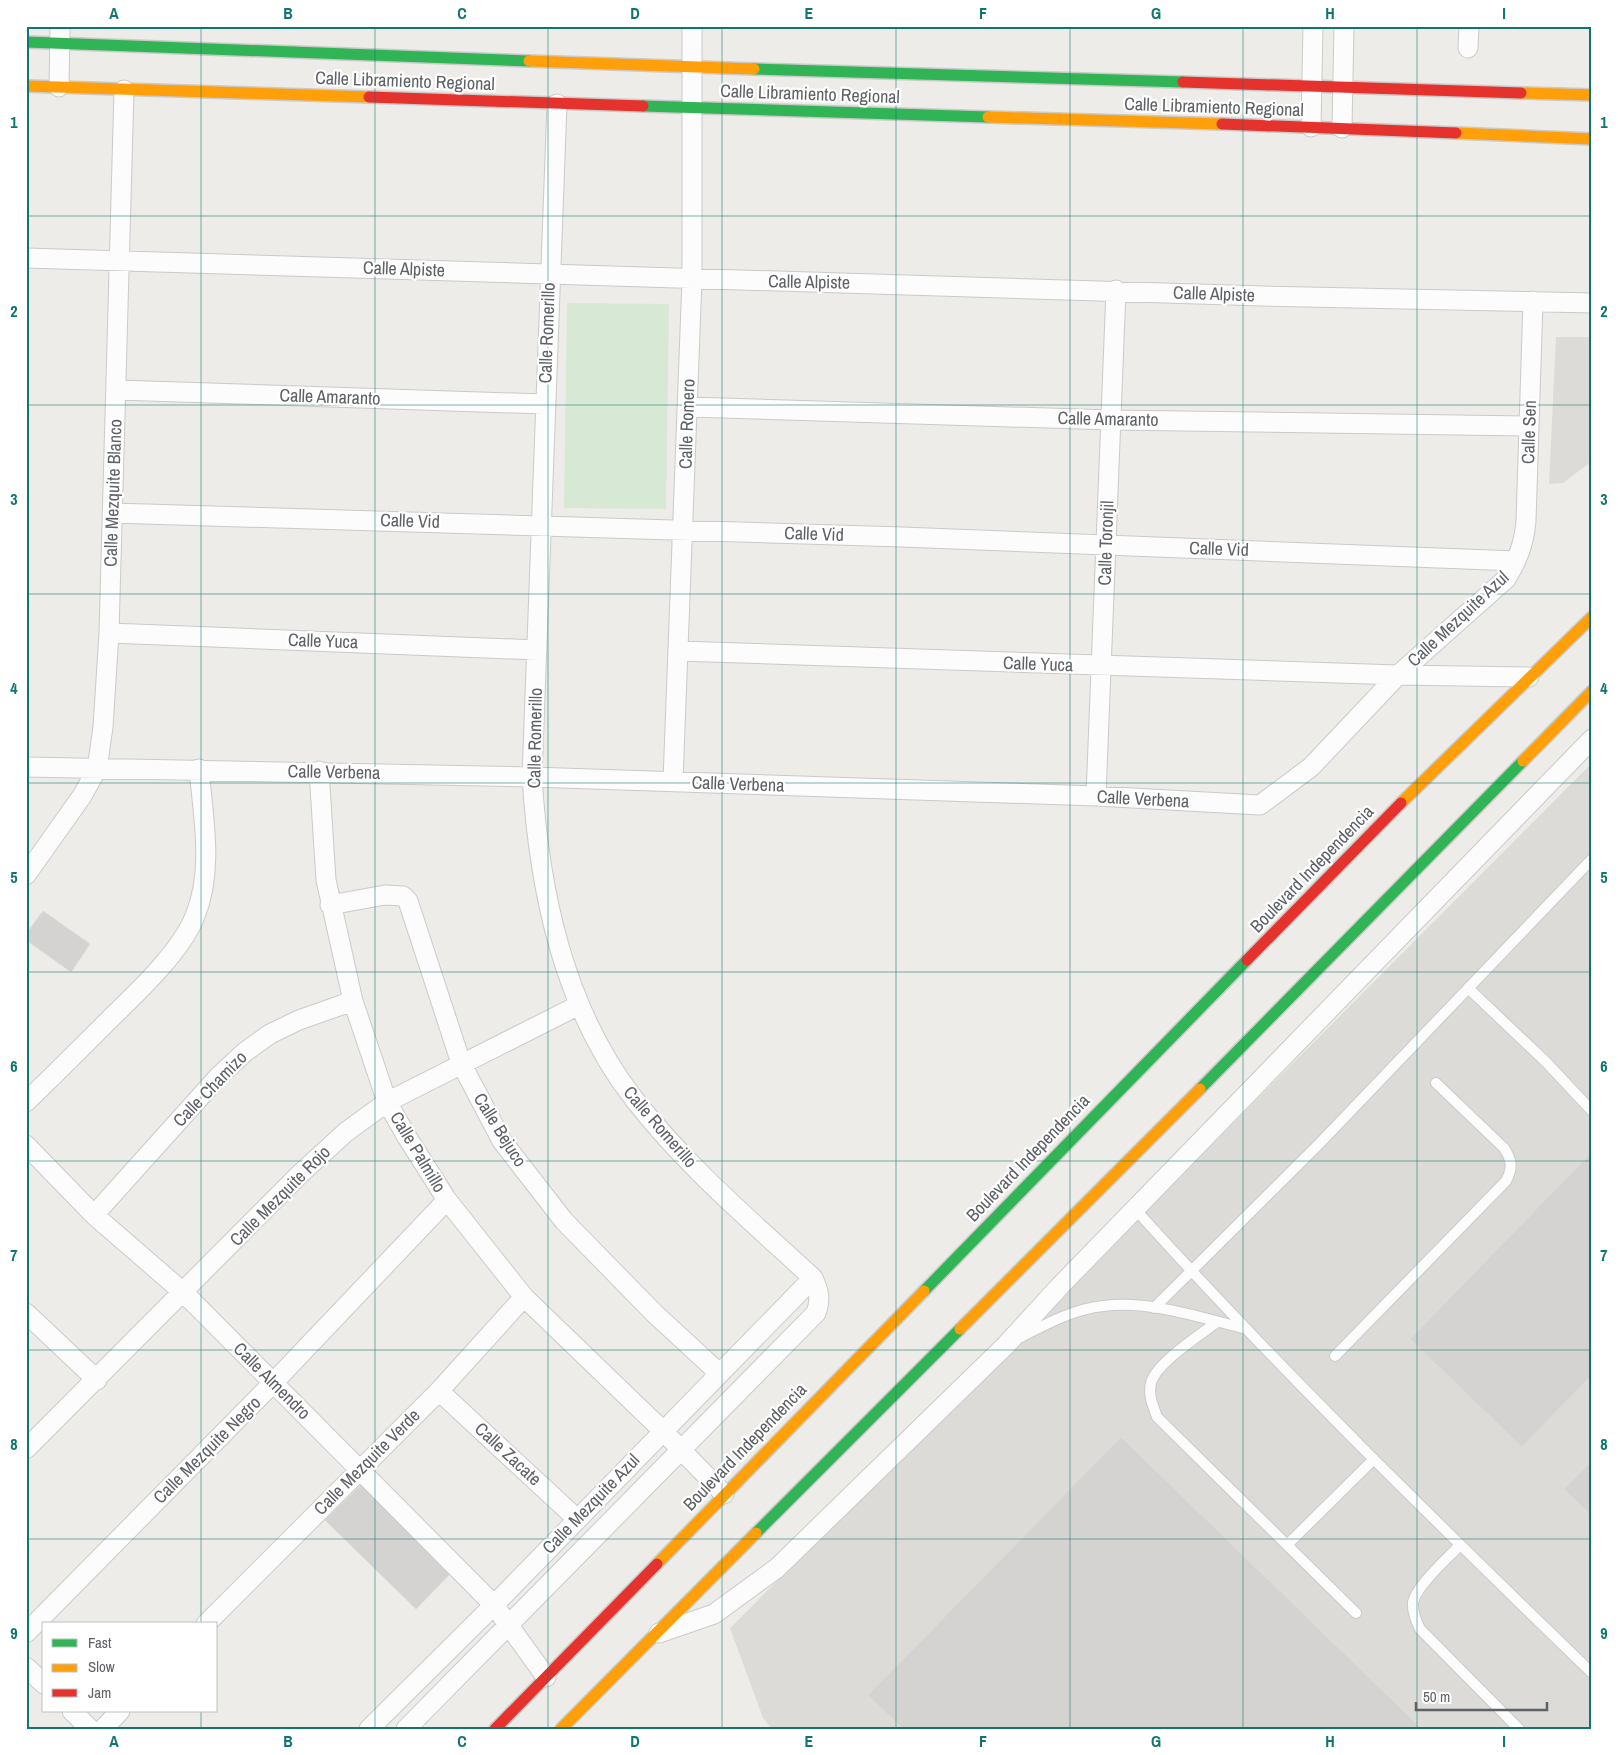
<svg xmlns="http://www.w3.org/2000/svg" width="1618" height="1755" font-family="'Archivo Narrow',sans-serif">
	<rect width="100%" height="100%" fill="#edece8"/>
	<path fill="#dddbd8" d="M1556,337H1592V461L1563,483L1549,484Z
		M1592,763V1729H772L763,1718L730,1628Z"/>
	<path fill="#d7e8d5" d="M567,303L669,304L666,509L564,508Z"/>
	<path fill="#d4d3d1" stroke="#dcdbd8" d="M43,911L90,944L71,972L26,940V934Z
		M1592,1152V1375L1522,1447L1410,1339Z
		M1121,1437L1422,1729H903L868,1695Z
		M1592,1461V1516L1564,1489Z
		M363,1483L453,1571L416,1609L325,1520Z"/>
	<g fill="none" stroke-linecap="round" stroke-linejoin="round">
		<defs>
			<path id="lane" d="M1468,988L1546,1062L1592,1111
				M1135,1209C1280,1370 1436,1522 1592,1673
				M1154,1308L1319,1144L1592,859
				M1217,1322C1200,1335 1156,1363 1151,1383C1148,1395 1153,1406 1157,1417L1356,1613
				M1021,1337C1046,1324 1074,1309 1103,1306C1151,1300 1201,1318 1247,1329
				M1335,1356L1506,1181C1513,1168 1512,1160 1504,1148L1436,1083
				M1288,1544L1373,1460
				M1460,1545C1447,1559 1417,1585 1413,1602C1412,1612 1416,1621 1420,1629L1519,1729"/>
			<path id="street" d="M1468,48L1469,26
				M59,87L60,26
				M1311,127L1313,26
				M1342,128L1344,26
				M26,258L1263,296L1592,303
				M117,390L544,404
				M688,407L1111,420L1528,426
				M112,513L902,537L1516,561
				M109,633L537,650
				M678,651L1398,675L1529,677
				M26,767L532,777L1096,796L1260,805L1311,767L1398,675L1506,579C1518,559 1524,544 1526,521L1533,301
				M319,771L326,880L353,1001L387,1102L407,1137L447,1200L524,1297L662,1430L724,1494
				M673,781L692,279V26
				M1096,796L1116,290
				M26,875L82,796L97,769L103,727L109,633L124,90
				M330,905L385,895L403,896L408,901L461,1063L502,1141L564,1221L654,1313L719,1373
				M26,1102C55,1074 84,1045 113,1016C139,991 182,950 195,916C214,870 203,816 199,769
				M26,1145L94,1215L184,1293L494,1605L546,1677
				M94,1215L218,1077L245,1052L270,1034L299,1020L353,1001
				M26,1313L97,1380
				M439,1391L577,1519
				M26,1449L300,1174L346,1132L387,1102L579,1005
				M206,1624L439,1391L524,1297
				M26,1633L273,1383L447,1200
				M659,1633L714,1614L777,1568L1006,1345L1060,1286L1592,739
				M26,1667L44,1684
				M72,1711L90,1729
				M103,1729L120,1711
				M369,1729L494,1605L813,1278
				M406,1729L816,1313C821,1299 819,1291 813,1278C751,1221 686,1166 634,1099C563,1008 539,889 532,777L557,104"/>
			<path id="fast" d="M26,42L529,61
				M754,69L1183,82
				M643,106L988,117
				M1200,1089L1523,761
				M924,1291L1247,960
				M756,1533L960,1329"/>
			<path id="slow" d="M529,61L754,69
				M26,86L369,97
				M1521,93L1592,95
				M988,117L1222,124
				M1456,133L1592,139
				M1523,761L1592,691
				M1401,803L1592,617
				M960,1329L1200,1089
				M657,1564L924,1291
				M561,1729L756,1533"/>
			<path id="jam" d="M1183,82L1521,93
				M369,97L643,106
				M1222,124L1456,133
				M1247,960L1401,803
				M495,1729L657,1564"/>
		</defs>
		<use href="#lane" stroke="#cacaca" stroke-width="12"/>
		<use href="#street" stroke="#cacaca" stroke-width="21"/>
		<use href="#fast" stroke="#cacac9" stroke-width="14"/>
		<use href="#slow" stroke="#cacac9" stroke-width="14"/>
		<use href="#jam" stroke="#cacac9" stroke-width="14"/>
		<use href="#lane" stroke="#fcfcfc" stroke-width="10"/>
		<use href="#street" stroke="#fcfcfc" stroke-width="19"/>
		<use href="#fast" stroke="#30b455" stroke-width="11"/>
		<use href="#slow" stroke="#ff9f0a" stroke-width="11"/>
		<use href="#jam" stroke="#e5322d" stroke-width="11"/>
	</g>
	<path fill="none" stroke="#0f766e" stroke-width="1" stroke-opacity="0.55" d="M201,26V1624M375,26V1729M548,26V1729M722,26V1729M896,26V1729M1070,26V1729M1243,26V1729M1417,26V1729M26,216H1592M26,405H1592M26,594H1592M26,783H1592M26,972H1592M26,1161H1592M26,1350H1592M26,1539H1592M201,1711V1729"/>
	<g text-anchor="middle" stroke-width="4.5" stroke-linejoin="round" paint-order="stroke">
		<g font-size="18" fill="#5e6165" stroke="#fff">
			<text transform="translate(405 81) rotate(2)" y="6">Calle Libramiento Regional</text>
			<text transform="translate(810 94) rotate(2)" y="6">Calle Libramiento Regional</text>
			<text transform="translate(1214 107) rotate(2)" y="6">Calle Libramiento Regional</text>
			<text transform="translate(404 269) rotate(2)" y="6">Calle Alpiste</text>
			<text transform="translate(809 282) rotate(1)" y="6">Calle Alpiste</text>
			<text transform="translate(1214 294) rotate(2)" y="6">Calle Alpiste</text>
			<text transform="translate(547 333) rotate(-88)" y="6">Calle Romerillo</text>
			<text transform="translate(330 397) rotate(2)" y="6">Calle Amaranto</text>
			<text transform="translate(1108 419) rotate(1)" y="6">Calle Amaranto</text>
			<text transform="translate(687 424) rotate(-88)" y="6">Calle Romero</text>
			<text transform="translate(1529 432) rotate(-88)" y="6">Calle Sen</text>
			<text transform="translate(113 493) rotate(-88)" y="6">Calle Mezquite Blanco</text>
			<text transform="translate(410 521) rotate(2)" y="6">Calle Vid</text>
			<text transform="translate(814 534) rotate(2)" y="6">Calle Vid</text>
			<text transform="translate(1106 543) rotate(-88)" y="6">Calle Toronjil</text>
			<text transform="translate(1219 549) rotate(2)" y="6">Calle Vid</text>
			<text transform="translate(1458 619) rotate(-43)" y="6">Calle Mezquite Azul</text>
			<text transform="translate(323 641) rotate(2)" y="6">Calle Yuca</text>
			<text transform="translate(1038 664) rotate(2)" y="6">Calle Yuca</text>
			<text transform="translate(535 738) rotate(-89)" y="6">Calle Romerillo</text>
			<text transform="translate(334 772) rotate(1)" y="6">Calle Verbena</text>
			<text transform="translate(738 784) rotate(2)" y="6">Calle Verbena</text>
			<text transform="translate(1143 799) rotate(3)" y="6">Calle Verbena</text>
			<text transform="translate(1312 869) rotate(-46)" y="6">Boulevard Independencia</text>
			<text transform="translate(210 1089) rotate(-46)" y="6">Calle Chamizo</text>
			<text transform="translate(660 1127) rotate(49)" y="6">Calle Romerillo</text>
			<text transform="translate(500 1130) rotate(58)" y="6">Calle Bejuco</text>
			<text transform="translate(418 1152) rotate(59)" y="6">Calle Palmillo</text>
			<text transform="translate(1028 1158) rotate(-46)" y="6">Boulevard Independencia</text>
			<text transform="translate(280 1196) rotate(-45)" y="6">Calle Mezquite Rojo</text>
			<text transform="translate(272 1381) rotate(45)" y="6">Calle Almendro</text>
			<text transform="translate(745 1447) rotate(-46)" y="6">Boulevard Independencia</text>
			<text transform="translate(207 1450) rotate(-45)" y="6">Calle Mezquite Negro</text>
			<text transform="translate(508 1454) rotate(43)" y="6">Calle Zacate</text>
			<text transform="translate(367 1462) rotate(-45)" y="6">Calle Mezquite Verde</text>
			<text transform="translate(591 1504) rotate(-46)" y="6">Calle Mezquite Azul</text>
		</g>
	</g>
	<rect width="1618" height="1755" fill="none" stroke="#ffffff" stroke-width="55"/>
	<rect x="42" y="1622" width="175" height="90" fill="#ffffff" stroke="#bfc0c1"/>
	<rect x="52" y="1639" width="25" height="8" fill="#30b455" stroke="#bfc0c1"/>
	<text x="88" y="1648" font-size="15" fill="#5e6165">Fast</text>
	<rect x="52" y="1664" width="25" height="8" fill="#ff9f0a" stroke="#bfc0c1"/>
	<text x="88" y="1672" font-size="15" fill="#5e6165">Slow</text>
	<rect x="52" y="1689" width="25" height="8" fill="#e5322d" stroke="#bfc0c1"/>
	<text x="88" y="1698" font-size="15" fill="#5e6165">Jam</text>
	<path d="M1416 1702v8h131v-8" fill="none" stroke="#5e6165" stroke-width="2.5"/>
	<text x="1423" y="1702" font-size="15" fill="#5e6165" stroke="#ffffff" stroke-width="4" paint-order="stroke">50 m</text>
	<rect x="28" y="28" width="1562" height="1700" fill="none" stroke="#0f766e" stroke-width="2"/>
	<g font-size="16" text-anchor="middle" font-weight="bold" fill="#0f766e">
		<text x="114" y="19">A</text>
		<text x="288" y="19">B</text>
		<text x="462" y="19">C</text>
		<text x="635" y="19">D</text>
		<text x="809" y="19">E</text>
		<text x="983" y="19">F</text>
		<text x="1156" y="19">G</text>
		<text x="1330" y="19">H</text>
		<text x="1504" y="19">I</text>
		<text x="14" y="128">1</text>
		<text x="1604" y="128">1</text>
		<text x="14" y="317">2</text>
		<text x="1604" y="317">2</text>
		<text x="14" y="505">3</text>
		<text x="1604" y="505">3</text>
		<text x="14" y="694">4</text>
		<text x="1604" y="694">4</text>
		<text x="14" y="883">5</text>
		<text x="1604" y="883">5</text>
		<text x="14" y="1072">6</text>
		<text x="1604" y="1072">6</text>
		<text x="14" y="1261">7</text>
		<text x="1604" y="1261">7</text>
		<text x="14" y="1450">8</text>
		<text x="1604" y="1450">8</text>
		<text x="14" y="1639">9</text>
		<text x="1604" y="1639">9</text>
		<text x="114" y="1747">A</text>
		<text x="288" y="1747">B</text>
		<text x="462" y="1747">C</text>
		<text x="635" y="1747">D</text>
		<text x="809" y="1747">E</text>
		<text x="983" y="1747">F</text>
		<text x="1156" y="1747">G</text>
		<text x="1330" y="1747">H</text>
		<text x="1504" y="1747">I</text>
	</g>
</svg>
